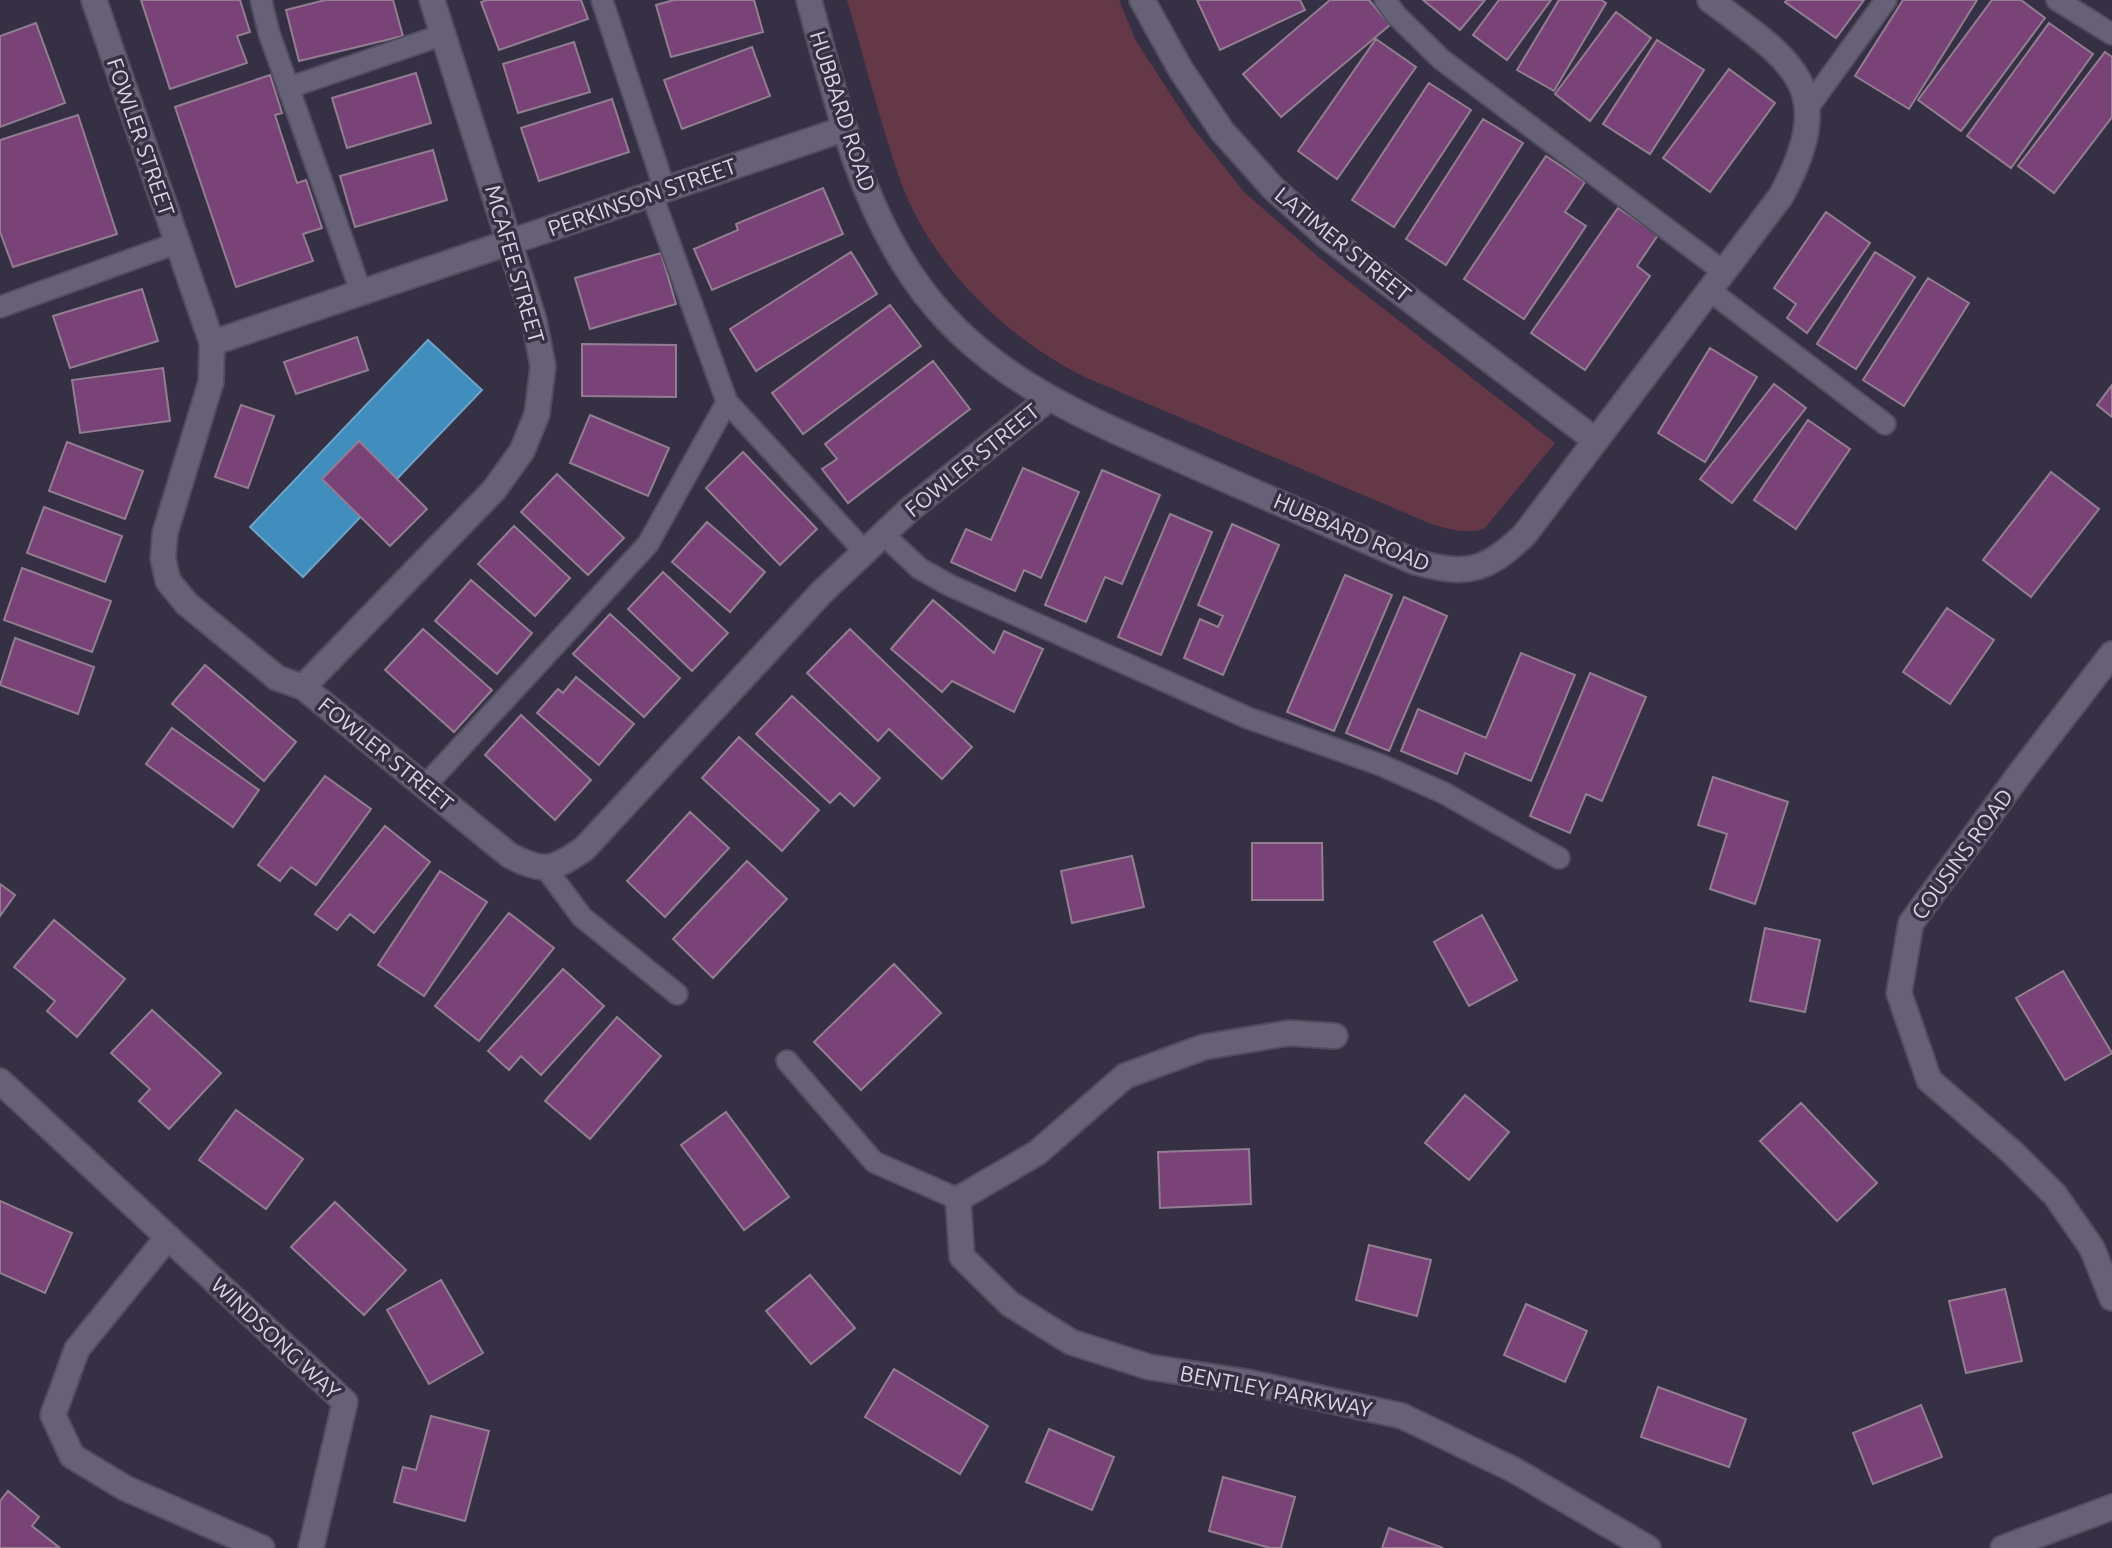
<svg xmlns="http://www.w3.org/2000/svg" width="2112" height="1548" font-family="Ubuntu,sans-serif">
	<rect width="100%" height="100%" fill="#363045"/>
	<path fill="#653848" d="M847,0H1119L1136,41L1190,124L1244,192L1329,266L1555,443L1484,529C1464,534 1448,529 1429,523L1087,378C1006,338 933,268 901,182C880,123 865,60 847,0Z"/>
	<path fill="#418ebe" stroke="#6ea3c8" stroke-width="2" d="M428,340L482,390L303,577L250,527Z"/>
	<path fill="#794378" stroke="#937e91" stroke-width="2" d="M141,0H240L250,32L237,36L247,63L170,89Z
		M325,0H393L403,36L299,61L286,10Z
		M487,0H581L588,19L499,50L481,2Z
		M674,0H754L763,32L671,57L656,5Z
		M1197,0H1300L1305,10L1220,50Z
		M1330,0H1369L1390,25L1281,117L1243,74Z
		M1423,0H1485L1460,30Z
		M1499,0H1551L1507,60L1473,35Z
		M1559,0H1601L1606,3L1554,91L1517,70Z
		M1787,0H1864L1836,38L1785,2Z
		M1903,0H1977L1909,109L1855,76Z
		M1992,0H2021L2045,18L1961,131L1918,100Z
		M1616,12L1651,38L1590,121L1555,94Z
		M36,23L65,103L0,127V36Z
		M2049,23L2093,54L2011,168L1967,136Z
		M1376,39L1416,67L1337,179L1298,151Z
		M1657,40L1704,70L1650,154L1603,124Z
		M574,42L590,92L518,113L503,64Z
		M752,47L770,96L682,129L664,80Z
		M2105,52L2112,57V117L2054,193L2018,166Z
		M1729,69L1775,103L1710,192L1663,158Z
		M416,73L431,123L347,148L332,98Z
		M270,75L282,113L275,115L297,183L306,180L322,228L303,234L313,261L236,287L175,107Z
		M1429,83L1471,110L1394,227L1352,200Z
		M612,99L629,152L539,181L521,128Z
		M78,115L117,234L13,267L0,232V140Z
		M1483,119L1523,143L1446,265L1406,239Z
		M433,150L447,200L355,227L340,176Z
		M1546,156L1585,182L1565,212L1586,226L1524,319L1464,279Z
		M823,188L843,234L712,290L694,249L738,230L736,224Z
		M1618,208L1658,235L1637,266L1650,276L1585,370L1531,333Z
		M1826,212L1870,243L1807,333L1787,318L1796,304L1774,288Z
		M851,252L877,294L756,371L730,329Z
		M1875,252L1915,277L1856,369L1817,344Z
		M661,253L676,304L590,329L575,278Z
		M1928,278L1969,303L1904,406L1863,380Z
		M142,289L158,341L70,368L53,316Z
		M890,305L921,346L803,434L772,393Z
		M357,337L368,370L296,394L284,362Z
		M582,344L676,345V397L582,396Z
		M1710,348L1757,377L1705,462L1658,433Z
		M933,361L970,409L848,503L822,469L837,459L825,444Z
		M163,368L170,421L80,433L72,380Z
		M1774,384L1806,408L1732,503L1700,479Z
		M2112,385V417L2097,405Z
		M241,405L274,416L248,488L215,477Z
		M590,415L669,448L648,496L570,463Z
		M1808,420L1850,449L1796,529L1754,500Z
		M359,441L427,509L390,546L322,479Z
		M67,442L143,471L125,519L49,491Z
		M743,452L817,529L780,565L706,488Z
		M1023,468L1079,492L1041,578L1024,570L1015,591L951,562L966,529L991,540Z
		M1102,470L1160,495L1122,584L1105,577L1086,622L1045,605Z
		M2051,472L2099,509L2031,597L1983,560Z
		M557,474L624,538L588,575L521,512Z
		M44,507L122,536L105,582L27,553Z
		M1170,514L1212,532L1161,655L1118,637Z
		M707,522L765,572L730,612L672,562Z
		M1232,524L1279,545L1223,675L1184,658L1200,619L1218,627L1223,616L1198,605Z
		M514,526L570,578L535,616L478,564Z
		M22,568L111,601L92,652L4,620Z
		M663,572L728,633L692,671L628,609Z
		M1345,575L1392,595L1334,731L1287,712Z
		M471,580L532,633L497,674L435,621Z
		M1404,597L1447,616L1389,751L1346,733Z
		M933,600L994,653L1004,631L1043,649L1014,712L952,681L942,692L891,649Z
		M1947,608L1994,640L1950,704L1903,672Z
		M610,614L680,678L644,717L573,654Z
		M423,629L492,690L454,732L385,670Z
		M850,629L972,747L942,779L889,729L878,741L807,673Z
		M15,638L94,667L78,714L0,685Z
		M1521,653L1575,675L1531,781L1465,753L1457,774L1401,751L1418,709L1486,738Z
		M205,665L296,742L264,781L172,704Z
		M1590,673L1646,697L1602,801L1586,794L1570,833L1530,816Z
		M576,677L634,724L599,765L537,713L558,689L563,693Z
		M792,696L880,778L854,806L840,793L830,803L756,734Z
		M521,715L591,780L555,820L485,755Z
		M172,728L259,790L233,827L146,764Z
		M739,737L819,810L782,851L702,778Z
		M325,776L371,809L316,885L291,867L280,881L258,865Z
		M1713,777L1788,802L1755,904L1710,889L1727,834L1698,825Z
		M690,812L729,848L665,917L627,881Z
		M385,826L430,862L374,933L350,914L337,930L315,914Z
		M1252,843H1322L1323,900H1252Z
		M1132,856L1144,907L1072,923L1061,871Z
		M747,861L787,899L713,978L673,939Z
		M440,871L487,902L424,996L378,965Z
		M0,884L15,895L0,916Z
		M509,913L554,948L479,1041L435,1006Z
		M1482,915L1517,980L1469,1006L1434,942Z
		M54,920L125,979L77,1037L47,1011L55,1001L14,967Z
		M1765,928L1820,940L1805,1012L1750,1001Z
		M894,964L941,1013L861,1090L814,1042Z
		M563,969L604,1006L541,1075L521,1056L509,1070L488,1051Z
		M2063,971L2112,1053L2065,1080L2016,998Z
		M152,1010L221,1073L169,1129L139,1101L150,1089L111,1053Z
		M617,1017L661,1056L590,1139L545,1101Z
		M1465,1095L1509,1132L1469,1180L1425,1143Z
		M1801,1103L1877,1183L1837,1221L1760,1141Z
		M236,1110L303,1159L266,1209L199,1160Z
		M726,1112L789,1197L744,1230L681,1145Z
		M1249,1149L1251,1204L1160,1208L1158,1152Z
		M0,1201L72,1233L45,1293L0,1273Z
		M335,1202L406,1270L364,1315L291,1247Z
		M1369,1245L1431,1260L1417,1316L1356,1300Z
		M810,1275L855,1328L811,1364L766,1311Z
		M441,1280L483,1353L429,1384L387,1310Z
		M2005,1289L2022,1361L1966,1373L1949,1301Z
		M1526,1304L1587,1331L1565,1382L1504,1355Z
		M894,1369L988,1426L960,1474L865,1417Z
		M1658,1387L1746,1419L1729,1467L1641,1437Z
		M1921,1405L1942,1457L1873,1484L1853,1433Z
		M431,1416L489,1431L465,1521L394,1502L403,1467L416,1470Z
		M1049,1429L1114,1457L1092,1510L1026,1482Z
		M1223,1477L1295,1497L1281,1548H1270L1209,1531Z
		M8,1491L39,1517L32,1526L60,1548H0V1501Z
		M1389,1528L1443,1548H1382Z"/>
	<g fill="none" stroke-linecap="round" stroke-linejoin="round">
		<defs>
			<path id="lane" d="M261,0L269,33L361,292
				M602,0L665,190
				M1385,0L1396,15L1441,59L1724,272
				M2057,0L2112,34
				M288,88L442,35
				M1809,106L1886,0
				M652,195L727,402L864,551
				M1709,290L1885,424
				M0,307L177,243
				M883,534L919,568L949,585L1248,718L1381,765L1444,793L1559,858
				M425,786L648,544L727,402
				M544,866L582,917L677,994
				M787,1061L874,1162L958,1199"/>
			<path id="street" d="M94,0L212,343L211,382L165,533L163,558L168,581L187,604L277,678L303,687L509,855C544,873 551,871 584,849L822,592L909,510L1048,399
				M809,0C835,95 856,193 912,276C982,381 1094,421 1204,470C1274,501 1345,531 1415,562C1467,576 1486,572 1525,534L1781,196C1839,88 1795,63 1710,0
				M1142,0L1181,70L1222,131L1272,187L1326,236L1595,440
				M212,343L844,129
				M2112,654L2021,772L1911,923L1899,993L1929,1080L2012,1152L2055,1195L2092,1248L2112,1298
				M303,687L494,490L522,451L537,414L543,366L534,320L432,0
				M1335,1036L1289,1033L1204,1047L1125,1076L1037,1153L958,1199L962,1257L1010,1304L1071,1342L1149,1367L1247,1382L1402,1416L1514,1470L1648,1548
				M0,1081L345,1402L311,1548
				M168,1237L77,1349L53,1415L72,1456L125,1488L262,1548
				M2003,1548L2112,1507"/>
		</defs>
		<use href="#lane" stroke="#524d5e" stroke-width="24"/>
		<use href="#street" stroke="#524d5e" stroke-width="28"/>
		<use href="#lane" stroke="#676178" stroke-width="20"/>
		<use href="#street" stroke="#676178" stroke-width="24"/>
	</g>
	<g text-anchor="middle" stroke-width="7" stroke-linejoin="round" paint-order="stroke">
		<g font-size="22" fill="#d8d4e1" stroke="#363045">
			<text transform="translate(843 111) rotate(72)" y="8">HUBBARD ROAD</text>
			<text transform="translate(141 137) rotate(71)" y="8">FOWLER STREET</text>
			<text transform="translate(642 197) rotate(-19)" y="8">PERKINSON STREET</text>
			<text transform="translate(1343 244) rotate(39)" y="8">LATIMER STREET</text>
			<text transform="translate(515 264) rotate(74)" y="8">MCAFEE STREET</text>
			<text transform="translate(972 460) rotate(-39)" y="8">FOWLER STREET</text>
			<text transform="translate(1352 532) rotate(23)" y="8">HUBBARD ROAD</text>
			<text transform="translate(386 754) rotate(39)" y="8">FOWLER STREET</text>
			<text transform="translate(1962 854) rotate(-54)" y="8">COUSINS ROAD</text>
			<text transform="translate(276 1338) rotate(43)" y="8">WINDSONG WAY</text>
			<text transform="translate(1276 1391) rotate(11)" y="8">BENTLEY PARKWAY</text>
		</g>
	</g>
</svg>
